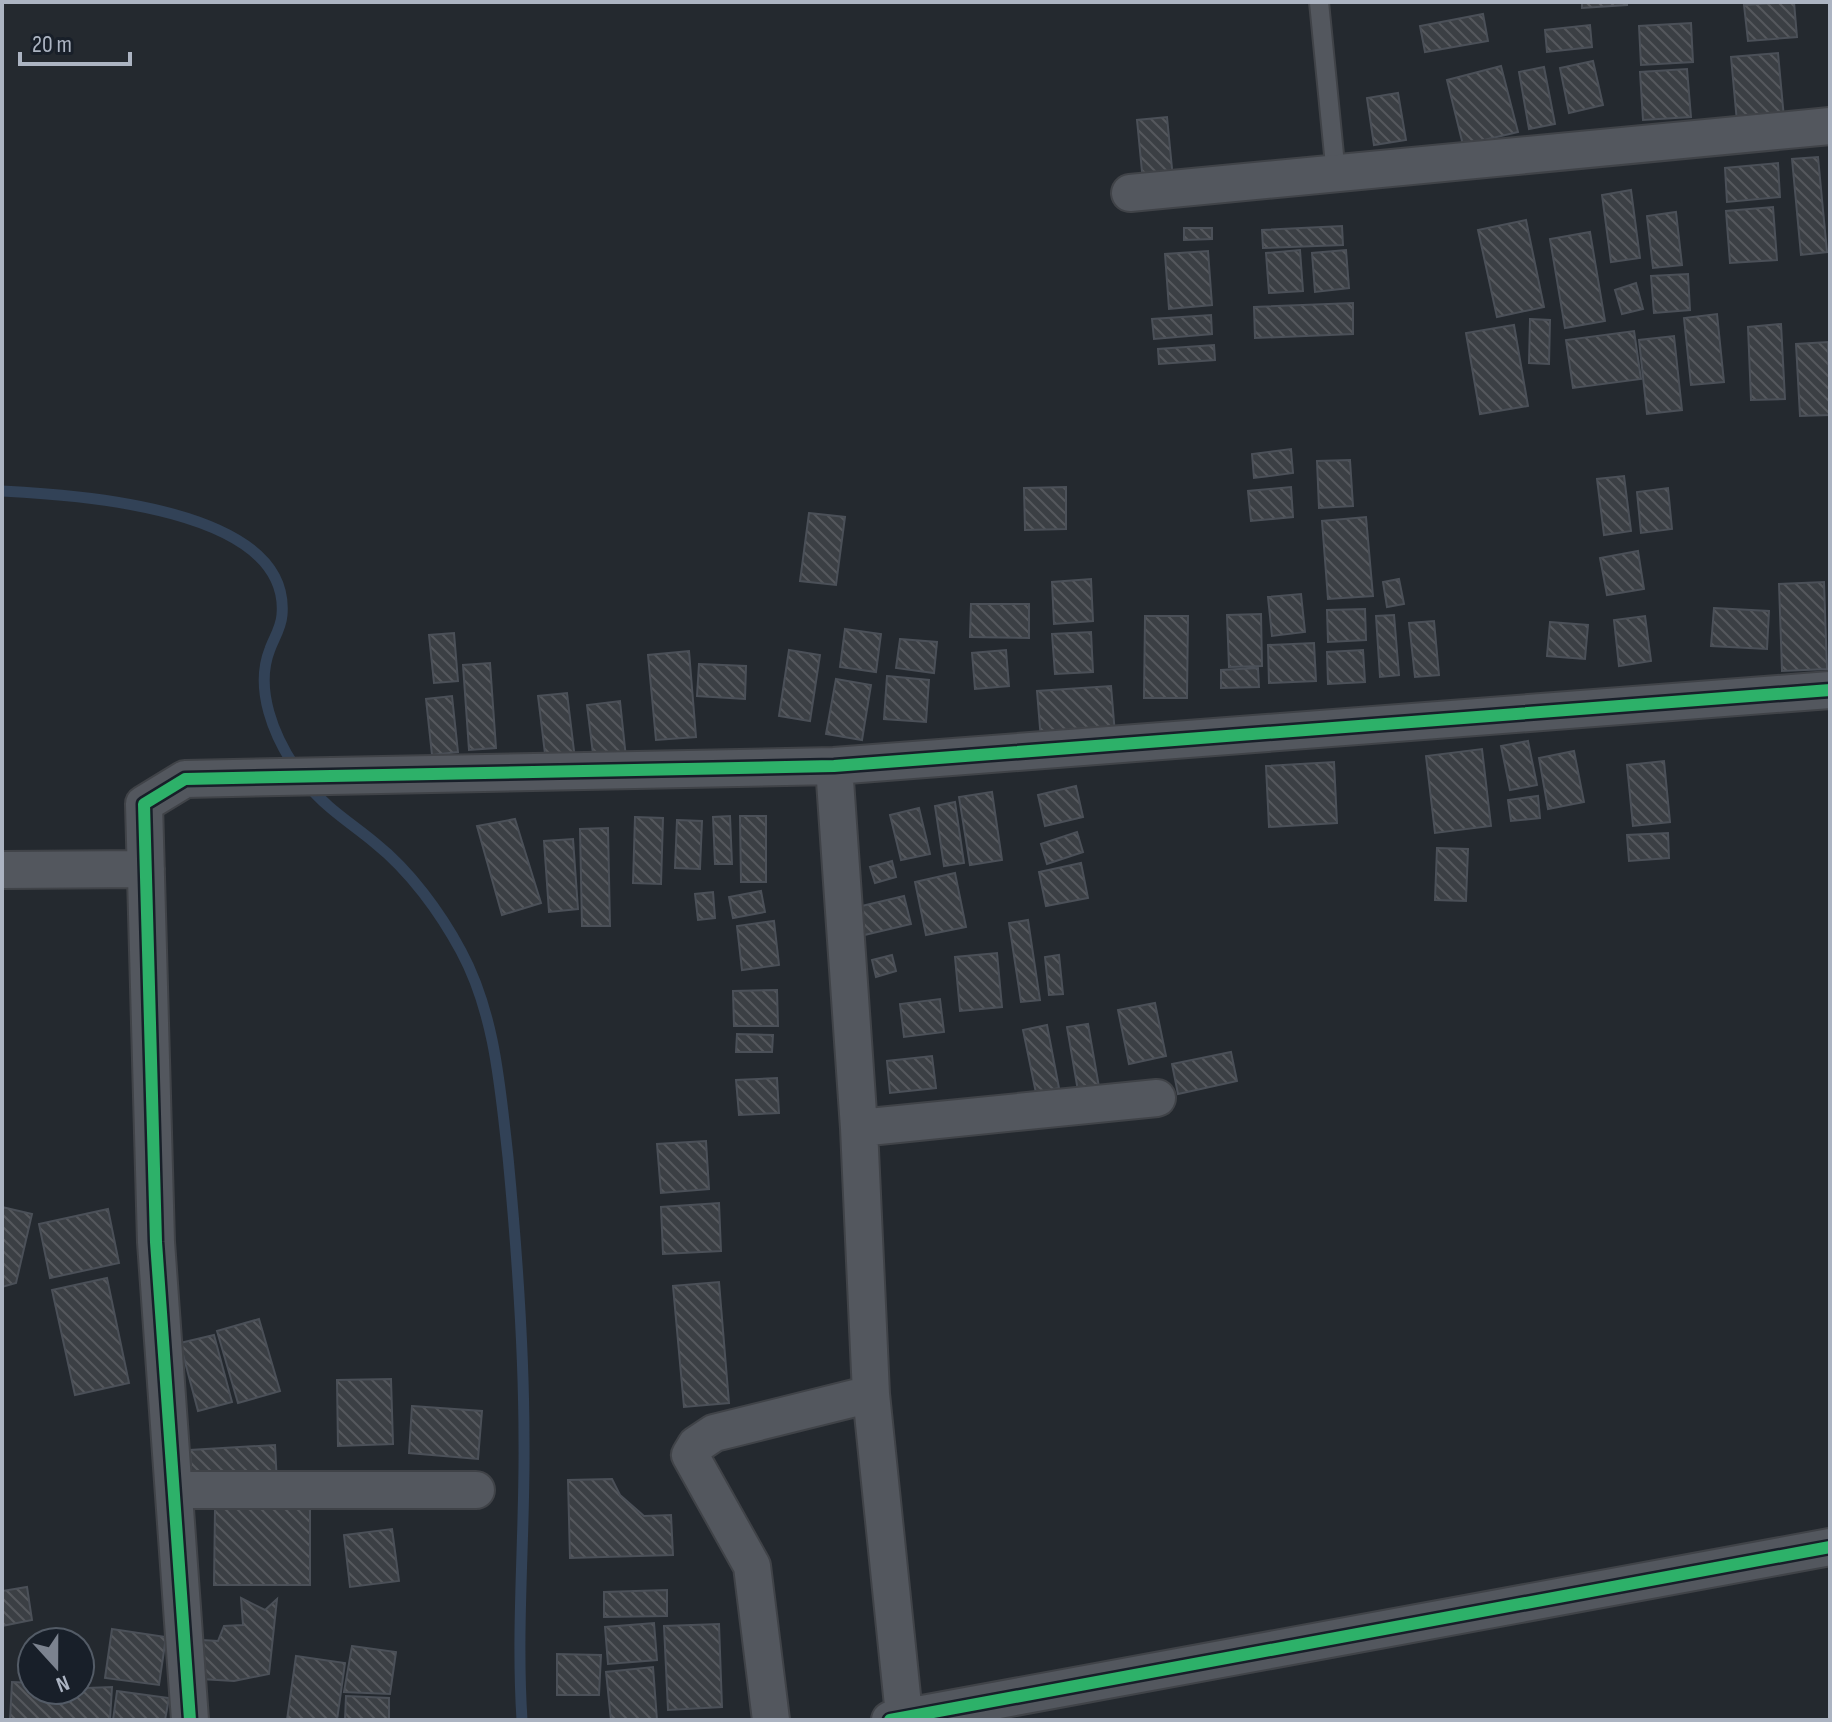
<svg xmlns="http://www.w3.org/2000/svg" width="1832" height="1722" font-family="'Sofia Sans Condensed',sans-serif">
	<defs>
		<pattern id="building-back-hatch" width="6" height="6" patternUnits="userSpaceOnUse" patternTransform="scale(2)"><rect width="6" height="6" fill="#3b3f44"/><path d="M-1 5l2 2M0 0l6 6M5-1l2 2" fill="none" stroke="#55585d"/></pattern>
	</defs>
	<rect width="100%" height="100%" fill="#24292f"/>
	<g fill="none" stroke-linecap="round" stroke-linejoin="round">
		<path stroke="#324257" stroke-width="11" d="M2,491C75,495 291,507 282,615C281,628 274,638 270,649C254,689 274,737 297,770
			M307,784C327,809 351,823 375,843C410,871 440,912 461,951C495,1014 500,1087 508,1157C517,1251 524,1346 524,1441C525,1534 516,1627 522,1720"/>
	</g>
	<path fill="url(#building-back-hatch)" stroke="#4b5058" stroke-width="2" d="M1582,2H1627V5L1582,8Z
		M1794,2L1797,37L1748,41L1744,5Z
		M1483,14L1488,41L1425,52L1420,26Z
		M1691,23L1693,62L1641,65L1639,26Z
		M1590,25L1592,47L1547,52L1545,30Z
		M1778,53L1784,118L1737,122L1731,57Z
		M1593,61L1603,105L1569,113L1560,68Z
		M1501,66L1518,132L1463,145L1447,80Z
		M1544,67L1555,124L1529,129L1519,72Z
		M1687,69L1691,117L1643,120L1640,72Z
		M1398,93L1406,140L1374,145L1367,98Z
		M1167,117L1174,189L1144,192L1137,120Z
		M1818,157L1827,252L1801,255L1792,159Z
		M1778,163L1780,197L1727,202L1725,168Z
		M1631,190L1640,258L1611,262L1602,195Z
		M1773,207L1777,260L1730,263L1726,211Z
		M1676,212L1682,265L1653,268L1647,216Z
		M1526,220L1544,307L1497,317L1478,230Z
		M1342,226L1343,245L1263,248L1262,230Z
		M1184,228H1212V239L1184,240Z
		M1590,232L1605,321L1565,328L1550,239Z
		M1300,250L1303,291L1269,293L1266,253Z
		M1346,250L1349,288L1315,292L1312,253Z
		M1208,251L1212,305L1169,309L1165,254Z
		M1688,274L1690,310L1654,313L1651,276Z
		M1636,283L1643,309L1622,314L1615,290Z
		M1353,303V334L1255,338L1254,307Z
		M1717,314L1724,382L1691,385L1684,318Z
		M1211,315L1212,334L1154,339L1152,319Z
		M1530,319L1550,320L1549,364L1529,363Z
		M1781,324L1785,399L1751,400L1748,327Z
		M1514,325L1528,406L1480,414L1466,333Z
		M1634,331L1641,379L1573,388L1566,340Z
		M1674,336L1682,410L1647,414L1639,340Z
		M1828,342L1830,415L1800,416L1796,344Z
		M1214,345L1215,360L1159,364L1158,349Z
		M1291,449L1293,473L1254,478L1252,454Z
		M1350,460L1353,506L1319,508L1317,461Z
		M1624,476L1631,531L1604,535L1597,479Z
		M1066,487V529L1025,530L1024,488Z
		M1291,487L1293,517L1251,521L1248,491Z
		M1668,488L1672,529L1641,533L1637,492Z
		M809,513L845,517L836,585L800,581Z
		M1366,517L1373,596L1328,599L1322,521Z
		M1638,551L1644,589L1607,595L1600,558Z
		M1091,579L1093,621L1054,624L1052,582Z
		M1399,579L1404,604L1387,607L1383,582Z
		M1824,582L1827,669L1782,671L1779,584Z
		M1301,594L1305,632L1272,636L1268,597Z
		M971,604H1029V638L970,637Z
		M1714,608L1769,611L1767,649L1711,646Z
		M1365,609L1366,640L1328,642L1327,610Z
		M1261,614L1262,666L1229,667L1227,615Z
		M1394,615L1399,675L1380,677L1376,616Z
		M1145,616H1188L1187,698H1144Z
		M1645,616L1651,661L1619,666L1614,620Z
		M1434,621L1439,675L1415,677L1409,623Z
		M1550,622L1588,625L1585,659L1547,656Z
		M845,629L881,634L876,672L840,667Z
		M1091,632L1093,672L1055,674L1052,634Z
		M454,633L458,681L434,683L429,635Z
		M900,639L937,642L934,673L896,668Z
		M1314,643L1316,681L1269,683L1268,645Z
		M789,650L820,655L810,721L779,716Z
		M1006,650L1009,686L975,689L972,653Z
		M1363,650L1365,682L1328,684L1327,652Z
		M689,651L696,737L656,740L648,655Z
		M490,663L496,748L469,750L463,665Z
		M699,664L746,666L745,699L697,696Z
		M1258,668L1259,687L1221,688V670Z
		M887,676L929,680L926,722L884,719Z
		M836,679L871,685L862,740L826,734Z
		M1111,686L1115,734L1041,740L1037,691Z
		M567,693L575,759L546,762L538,696Z
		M452,696L458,752L432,755L426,699Z
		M620,701L626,758L594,762L587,705Z
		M1528,741L1537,785L1510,790L1501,746Z
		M1482,749L1491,826L1435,833L1426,756Z
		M1574,751L1584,802L1548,809L1539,758Z
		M1664,761L1670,822L1633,826L1627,765Z
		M1334,762L1337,823L1269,827L1266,766Z
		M1076,786L1083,817L1045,826L1038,795Z
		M992,792L1002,860L970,865L959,797Z
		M1538,796L1540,818L1511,821L1508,800Z
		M955,802L964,863L944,866L935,806Z
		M919,808L930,854L901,860L890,815Z
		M730,816L732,864H715L713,817Z
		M740,816H766V882H741Z
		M635,817L663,818L661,884L633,883Z
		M515,819L541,903L502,915L477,826Z
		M677,820L702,821L700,869L675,868Z
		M608,828L610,926H582L580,829Z
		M1077,832L1083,852L1047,864L1041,844Z
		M1668,833L1669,858L1629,861L1627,835Z
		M573,839L578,909L549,912L544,841Z
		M1437,848L1468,849L1466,901L1435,900Z
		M892,861L896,877L875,883L870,867Z
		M1081,863L1088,898L1046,906L1039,872Z
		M955,873L966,927L926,935L915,882Z
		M761,891L765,912L733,918L729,897Z
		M713,892L715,918L698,920L695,894Z
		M904,896L911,924L856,937L849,909Z
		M1028,920L1040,1000L1021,1002L1009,923Z
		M774,921L779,965L742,970L737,926Z
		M997,953L1002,1007L960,1011L955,957Z
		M892,955L896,971L876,977L872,960Z
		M1059,955L1063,994L1049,995L1045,957Z
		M777,990L778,1026H734L733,991Z
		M940,999L944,1032L904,1037L900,1004Z
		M1155,1003L1166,1056L1129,1064L1118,1010Z
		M1088,1024L1099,1087L1078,1091L1067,1027Z
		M1047,1025L1059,1088L1036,1093L1023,1030Z
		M737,1034L773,1035L772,1052H736Z
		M1231,1052L1237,1081L1178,1094L1172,1064Z
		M932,1056L936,1088L890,1093L887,1061Z
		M777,1078L779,1113L739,1115L736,1080Z
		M706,1141L709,1189L661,1193L657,1144Z
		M719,1203L721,1251L663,1254L661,1207Z
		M2,1207L32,1214L16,1283L2,1287Z
		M108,1209L119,1263L50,1278L39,1224Z
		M107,1278L129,1383L75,1395L52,1290Z
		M719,1282L729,1403L684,1407L673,1286Z
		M259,1319L280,1391L238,1403L217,1331Z
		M214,1335L232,1402L198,1411L180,1343Z
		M391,1379L393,1444L338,1446L337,1380Z
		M412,1406L482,1411L478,1459L409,1453Z
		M275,1445L277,1483L192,1488L190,1450Z
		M612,1479L620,1495L644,1516L671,1515L673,1555L570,1558L568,1480Z
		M215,1509H310V1585H214Z
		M392,1529L399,1581L350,1587L344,1535Z
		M27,1587L32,1620L2,1626V1591Z
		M667,1590V1616L604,1617V1592Z
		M241,1598L265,1610L277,1599L269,1674L234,1681L201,1679L203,1640L218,1641L224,1626L243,1625Z
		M654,1623L657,1660L608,1664L605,1627Z
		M719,1624L722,1707L668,1710L664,1626Z
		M112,1629L166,1637L159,1685L105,1678Z
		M352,1646L396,1652L390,1694L344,1692Z
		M557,1654L601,1655L599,1695H557Z
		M296,1656L345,1663L337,1720H287Z
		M653,1667L657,1720H611L606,1672Z
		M12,1682L32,1683V1690L112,1687L110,1720H10Z
		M117,1691L169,1698L165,1720H113Z
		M346,1696L389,1698V1720H345Z"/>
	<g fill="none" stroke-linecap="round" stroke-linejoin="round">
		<defs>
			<path id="lane" d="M1319,2L1336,175"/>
			<path id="street" d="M1130,193L1830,126
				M834,766L859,1128L871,1394L904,1715
				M2,870L146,869
				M859,1128L1157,1098
				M175,1490H476
				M190,1720L156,1242L144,804L185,779L834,766L1830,690
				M771,1720L752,1566L690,1455L696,1445L714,1433L871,1394
				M890,1720L1830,1547"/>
		</defs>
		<use href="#lane" stroke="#404348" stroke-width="22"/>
		<use href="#street" stroke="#404348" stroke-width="40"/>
		<use href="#lane" stroke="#53575e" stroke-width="18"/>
		<use href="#street" stroke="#53575e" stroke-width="36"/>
		<defs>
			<path id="cycleway" d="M190,1720L156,1242L144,804L185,779L834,766L1830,690
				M890,1720L1830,1547"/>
		</defs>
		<use href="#cycleway" stroke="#181f29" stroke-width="17"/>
		<use href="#cycleway" stroke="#2db169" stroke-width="12"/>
	</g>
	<rect width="1832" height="1722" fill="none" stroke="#acb4c2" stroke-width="8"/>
	<g transform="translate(56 1666) rotate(159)"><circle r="38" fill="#181f29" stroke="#535b66" stroke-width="2"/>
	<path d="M0-6L14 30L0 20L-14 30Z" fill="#7c838f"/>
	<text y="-12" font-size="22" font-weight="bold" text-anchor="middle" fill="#acb4c2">N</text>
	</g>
	<path d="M20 52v12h110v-12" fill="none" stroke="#acb4c2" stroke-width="4"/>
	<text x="32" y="52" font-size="24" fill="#acb4c2" stroke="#181f29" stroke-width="6" paint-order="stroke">20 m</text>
</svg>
